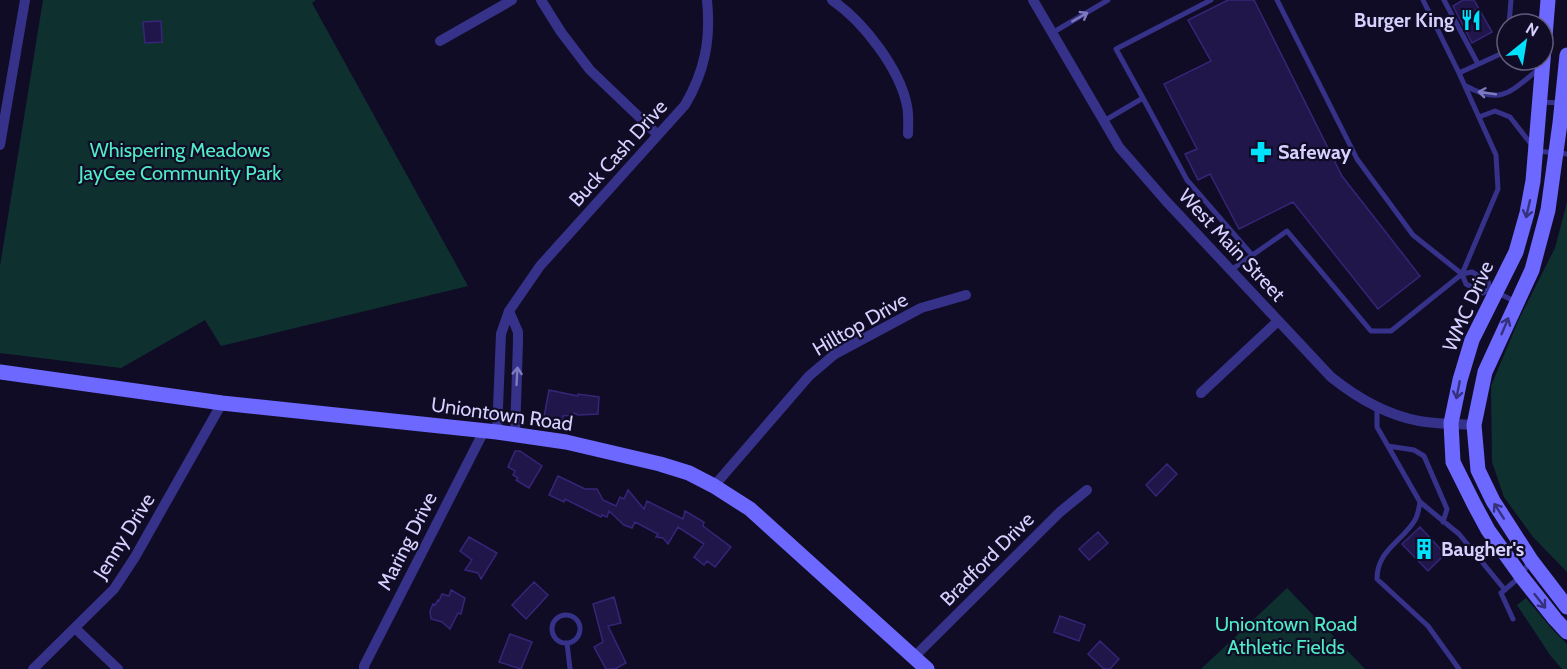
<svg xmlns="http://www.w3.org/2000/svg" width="1567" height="669" font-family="Cabin,sans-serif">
	<rect width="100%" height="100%" fill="#110c26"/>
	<path fill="#0e3130" d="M43,0H316L312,3L468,286L221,346L205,320L121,368L0,353V266Z
		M1567,202V572L1533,537L1504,497L1492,462L1491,386L1519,319L1555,248Z
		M1287,588L1365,669H1201Z
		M1526,598L1552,629L1567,644V669H1562L1550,655L1517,605Z"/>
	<path fill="#211649" stroke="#362578" stroke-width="1.5" d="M1228,0H1254L1342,176L1420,276L1378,309L1293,202L1239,229L1210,174L1198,180L1185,154L1197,149L1164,84L1211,61L1188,20Z
		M1463,0H1474L1492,32L1472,43L1453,6Z
		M161,21L162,42L145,43L143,22Z
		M549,390L578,396V394L599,397L598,414L578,415L574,413L573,415L563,416V420L544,417Z
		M515,451H520L542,466L529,488L516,480L518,478L513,475L515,471L508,467Z
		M1167,464L1177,474L1156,496L1146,485Z
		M558,476L585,489H597L603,500L616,506L620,497L624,499L628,490L644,509L647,501L683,519L685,511L704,522L703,526L731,547L715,567L707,561L704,565L694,557L704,544L678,527L668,544L663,538L656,537L658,534L635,522L632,528L624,525L609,511L607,517L602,515L601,517L565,499L564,502L549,495Z
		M1420,527L1445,554L1428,571L1402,544Z
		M1098,532L1108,543L1089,560L1079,549Z
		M469,537L497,553L481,579L478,573L465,570L472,560L460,551Z
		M534,582L548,595L526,619L512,605Z
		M451,590L465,598L461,614L458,613L450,629L442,622L431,619L430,611L433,604L435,605L438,600L439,601L442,594L449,596Z
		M614,597L621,623L608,626L626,663L615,669H606L594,647L603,642L593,604Z
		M1060,616L1085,625L1079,641L1054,632Z
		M510,634L532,642L521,669L499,662Z
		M1100,641L1119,659L1110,669H1104L1088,654Z"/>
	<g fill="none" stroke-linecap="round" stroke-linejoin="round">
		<path stroke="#36328a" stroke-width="5" d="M1277,0L1357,159L1413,235L1462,274L1466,284L1483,293L1490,289
			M1423,0L1459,73L1496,155L1498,189L1462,274
			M1444,0L1478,64
			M1509,24L1511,0
			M1052,33L1108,0
			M1459,73L1507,51V47
			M1466,86C1502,106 1511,91 1539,69
			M1143,98L1187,180L1252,255
			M1540,102L1561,103
			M1479,117L1495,111L1510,117L1531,144
			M1104,121L1143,98L1116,49L1211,0
			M1537,151L1567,154
			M1231,270L1287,231L1371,331H1391L1462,274L1472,272L1488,281L1490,289L1516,302
			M1377,407V427L1420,502L1459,534L1505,590
			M1388,446L1414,450L1424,456L1447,509L1443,522
			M1420,502C1419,508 1418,515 1415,520C1402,542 1377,550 1377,579L1428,626L1459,669
			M552 629a14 14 0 1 1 28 0a14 14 0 1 1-28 0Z
			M1513,619L1501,593L1521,576L1530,561
			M567,643L570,669"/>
		<path stroke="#36328a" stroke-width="10" d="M541,0L561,32L590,70L658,135
			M832,0C863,21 900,69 907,106C909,115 908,125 908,134
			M1033,0L1119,147L1166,201L1331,377C1356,397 1387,415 1419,421C1436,424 1456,424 1474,425
			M440,41L512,0
			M0,145L25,0
			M509,311L518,332V341L515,435
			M1201,393L1278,321
			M497,432L501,334L509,311L540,266L685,105C705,71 711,39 707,0
			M714,486L809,376L835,354L921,308L966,295
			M76,629L118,669
			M914,657L1060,512L1087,490
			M33,669L114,589L135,557L222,403
			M364,669V666L484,431"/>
		<path stroke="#6d68ff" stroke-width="15" d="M1548,0L1533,181L1527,213L1516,252L1472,340L1460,380L1451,423L1453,462L1474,504L1488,530L1521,576L1555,619L1567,632
			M1567,55L1560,123L1548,210L1532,270L1485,372L1474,425L1478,470L1493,501L1531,560L1567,607
			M0,372L222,403L497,432L566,442L660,464L689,473L714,486L750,509L927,669"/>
	</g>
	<defs><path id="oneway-shaft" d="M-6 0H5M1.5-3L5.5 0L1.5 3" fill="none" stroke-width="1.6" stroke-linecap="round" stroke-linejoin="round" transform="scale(1.5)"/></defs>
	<g stroke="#7e7abf">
		<use href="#oneway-shaft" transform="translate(1080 17) rotate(-30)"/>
		<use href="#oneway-shaft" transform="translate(1487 93) rotate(-172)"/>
		<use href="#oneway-shaft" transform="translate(517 376) rotate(-87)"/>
	</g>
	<g stroke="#36317d">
		<use href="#oneway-shaft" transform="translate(1528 209) rotate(103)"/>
		<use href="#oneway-shaft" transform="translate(1505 326) rotate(-67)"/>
		<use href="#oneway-shaft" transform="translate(1458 390) rotate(101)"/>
		<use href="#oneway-shaft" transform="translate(1499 511) rotate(-123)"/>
		<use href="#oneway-shaft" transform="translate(1540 601) rotate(52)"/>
	</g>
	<defs>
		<symbol id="restaurant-bare" viewBox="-9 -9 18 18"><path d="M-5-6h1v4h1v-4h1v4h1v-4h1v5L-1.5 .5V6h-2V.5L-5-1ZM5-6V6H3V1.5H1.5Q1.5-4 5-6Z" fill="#00e1fc" stroke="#110c26" stroke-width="2.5" paint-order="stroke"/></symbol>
		<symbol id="pharmacy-bare" viewBox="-9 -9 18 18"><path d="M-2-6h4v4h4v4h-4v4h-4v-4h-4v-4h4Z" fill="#00e1fc" stroke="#110c26" stroke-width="2.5" paint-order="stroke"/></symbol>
		<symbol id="building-bare" viewBox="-9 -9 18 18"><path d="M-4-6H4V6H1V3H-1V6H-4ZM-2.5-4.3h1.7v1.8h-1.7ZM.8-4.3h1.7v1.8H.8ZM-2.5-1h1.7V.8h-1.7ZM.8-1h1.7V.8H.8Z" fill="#00e1fc" stroke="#110c26" stroke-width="2.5" paint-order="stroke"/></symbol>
	</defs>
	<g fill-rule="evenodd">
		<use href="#restaurant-bare" x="1456" y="5" width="30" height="30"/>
		<use href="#pharmacy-bare" x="1246" y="137" width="30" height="30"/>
		<use href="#building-bare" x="1409" y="534" width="30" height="30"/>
	</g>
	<g text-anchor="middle" stroke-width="4.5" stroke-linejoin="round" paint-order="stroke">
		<g font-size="20" font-weight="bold" fill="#d6d1ff" stroke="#110c26" text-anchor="start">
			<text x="1454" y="27" text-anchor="end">Burger King</text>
			<text x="1278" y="159">Safeway</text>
			<text x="1441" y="556">Baugher's</text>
		</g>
		<g font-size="20" fill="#4fecc6" stroke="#110c26">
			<text x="180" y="157">Whispering Meadows<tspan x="180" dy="23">JayCee Community Park</tspan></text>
			<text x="1286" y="631">Uniontown Road<tspan x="1286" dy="23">Athletic Fields</tspan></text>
		</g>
		<g font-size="20" fill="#d6d1ff" stroke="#110c26">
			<text transform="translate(618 153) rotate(-48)" y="7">Buck Cash Drive</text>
			<text transform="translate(1232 245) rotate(47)" y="7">West Main Street</text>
			<text transform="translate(1468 306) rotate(-66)" y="7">WMC Drive</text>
			<text transform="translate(860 324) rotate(-30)" y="7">Hilltop Drive</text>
			<text transform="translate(502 414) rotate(8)" y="7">Uniontown Road</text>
			<text transform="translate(124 536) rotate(-58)" y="7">Jenny Drive</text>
			<text transform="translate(407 541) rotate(-63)" y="7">Maring Drive</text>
			<text transform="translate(987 559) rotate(-45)" y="7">Bradford Drive</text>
		</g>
	</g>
	<g transform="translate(1525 42) rotate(30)"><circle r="28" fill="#110c26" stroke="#605b7d" stroke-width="1.5"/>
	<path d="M0-4.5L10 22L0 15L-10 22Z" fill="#00e1fc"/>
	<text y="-9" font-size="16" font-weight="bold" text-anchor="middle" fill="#d6d1ff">N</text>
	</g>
</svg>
